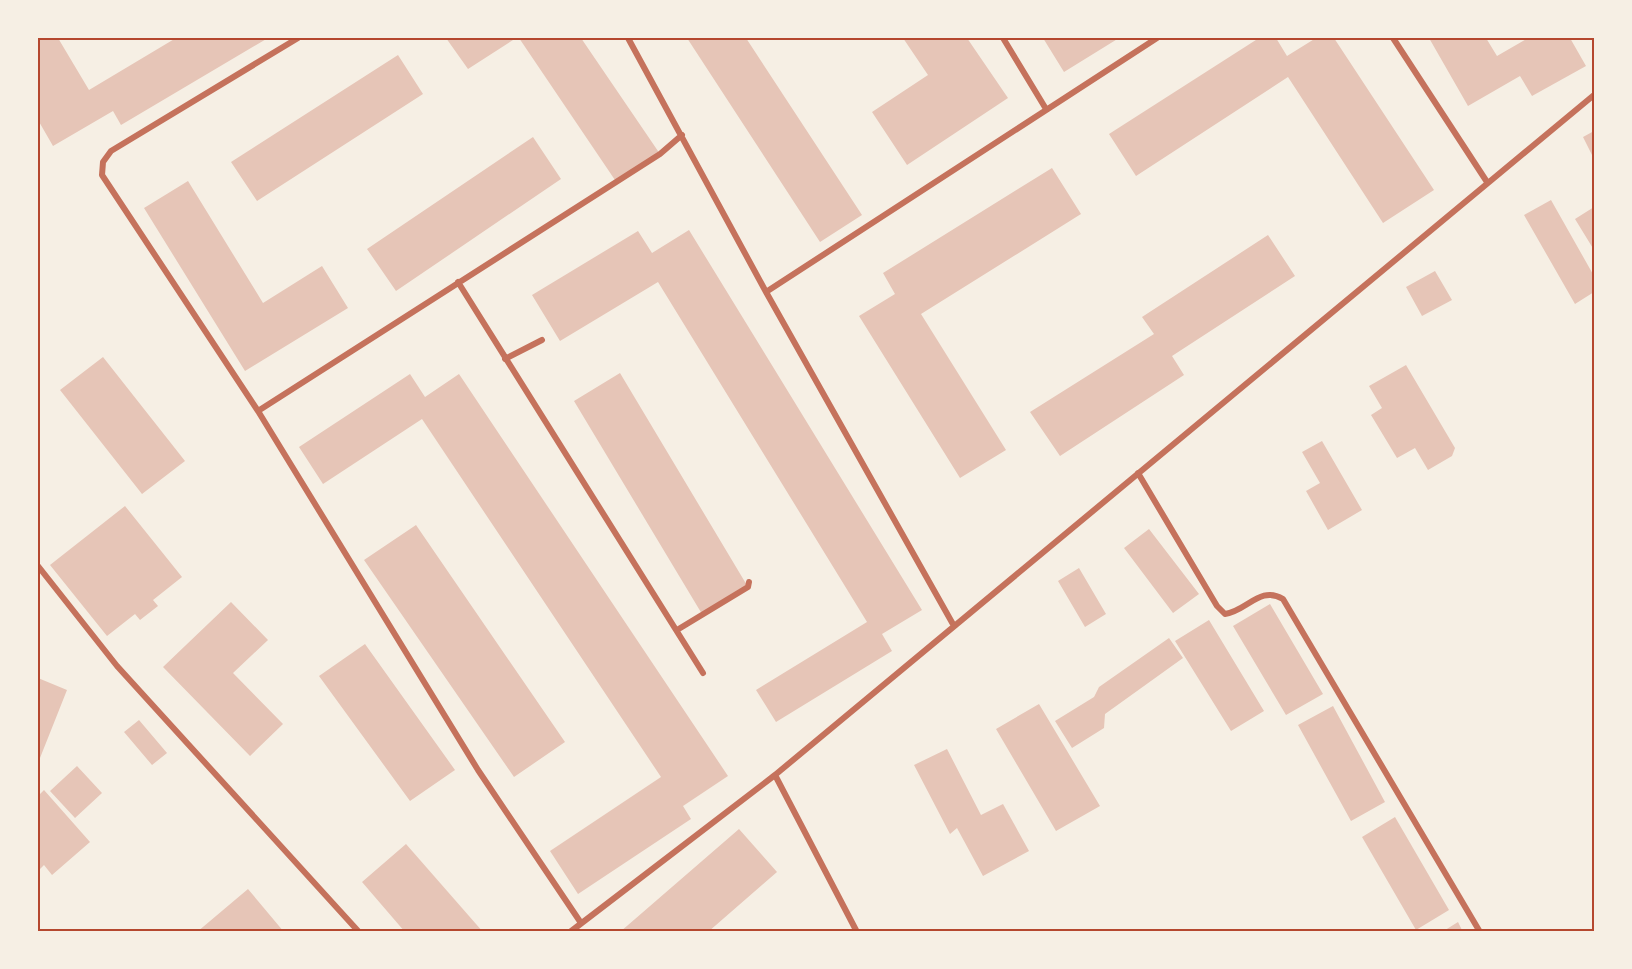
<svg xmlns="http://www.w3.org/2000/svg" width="1632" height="969" font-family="Figtree,sans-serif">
	<rect width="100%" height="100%" fill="#f6efe4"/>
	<path fill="#e6c5b7" d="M38,38H58L89,90L176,38H268L121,125L113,111L53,146L38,120Z
		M446,38H516L468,69Z
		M519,38H581L660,154L617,183Z
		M687,38H746L862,215L820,242Z
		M903,38H967L1008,98L907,165L872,112L928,75Z
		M1043,38H1119L1064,72Z
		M1259,38H1276L1287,56L1316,38H1334L1434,190L1383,223L1288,77L1136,176L1109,134Z
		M1429,38H1486L1497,56L1528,38H1570L1586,66L1532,96L1520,76L1468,106Z
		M398,55L423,94L257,201L231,162Z
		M1594,131V159L1583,137Z
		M533,137L561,179L396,291L367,249Z
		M1052,168L1081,214L921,314L1006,450L960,478L859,316L895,294L883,273Z
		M188,181L263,303L322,266L348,308L245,371L144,208Z
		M1551,200L1594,276V292L1575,304L1524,215Z
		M1594,207V250L1575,219Z
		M689,230L922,610L882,634L892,651L776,722L756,690L867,622L658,282L560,341L532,295L638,231L652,253Z
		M1268,235L1295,276L1172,356L1184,375L1060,456L1030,412L1154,334L1142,317Z
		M1435,271L1452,300L1422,316L1406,287Z
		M103,357L185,461L142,494L60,390Z
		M1406,365L1455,448L1452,456L1428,470L1415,448L1397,458L1371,415L1382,408L1369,386Z
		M620,373L748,587L702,614L574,401Z
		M410,374L425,397L459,374L728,776L683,806L691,819L578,894L550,851L661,777L422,419L323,484L299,447Z
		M1322,441L1362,510L1328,530L1306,491L1320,483L1302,452Z
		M125,506L182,577L153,600L158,606L140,620L135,614L107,636L50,565Z
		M416,525L565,742L514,777L364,560Z
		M1149,529L1199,594L1173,613L1124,548Z
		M1079,568L1106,614L1085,627L1058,581Z
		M231,602L268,640L233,673L283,724L250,756L163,667Z
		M1270,604L1323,694L1286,715L1233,626Z
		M1209,620L1264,711L1231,731L1175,641Z
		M1169,638L1183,658L1105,714L1104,728L1072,748L1055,721L1094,697L1099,687Z
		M365,644L455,770L410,801L319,676Z
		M38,678L67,690L38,763Z
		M1039,704L1100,806L1056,831L996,729Z
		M1333,706L1385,802L1351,821L1298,725Z
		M139,720L167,753L152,765L124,732Z
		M947,749L981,815L1003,804L1029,851L983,876L957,828L950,834L914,765Z
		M77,766L102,793L75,818L50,791Z
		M44,790L90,842L52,875L44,865L38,871V796Z
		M1395,817L1449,910L1416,930L1362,837Z
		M739,829L777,872L708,932H620Z
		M406,844L483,932H405L362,882Z
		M248,889L284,932H197Z
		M1458,922L1463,932H1442Z"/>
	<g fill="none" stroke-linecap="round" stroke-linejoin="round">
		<path stroke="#c5725c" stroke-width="6" d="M298,38L111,151L103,162L102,175L258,411L478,770L581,923
			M628,38L766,292L954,626
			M1003,38L1046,109
			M1393,38L1487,182
			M458,282L703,673
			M766,292L1157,38
			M505,359L542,340
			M258,411L660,154L682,135
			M1138,473L1217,606L1225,614C1247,611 1260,585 1283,599L1480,932
			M38,566L117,666L359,932
			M677,630L748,587L749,582
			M775,775L857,932
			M570,932L775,775L1594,95"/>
	</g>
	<rect width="1632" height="969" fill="none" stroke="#f6efe4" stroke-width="78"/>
	<rect x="39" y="39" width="1554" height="891" fill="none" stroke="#b5482f" stroke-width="2"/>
</svg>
